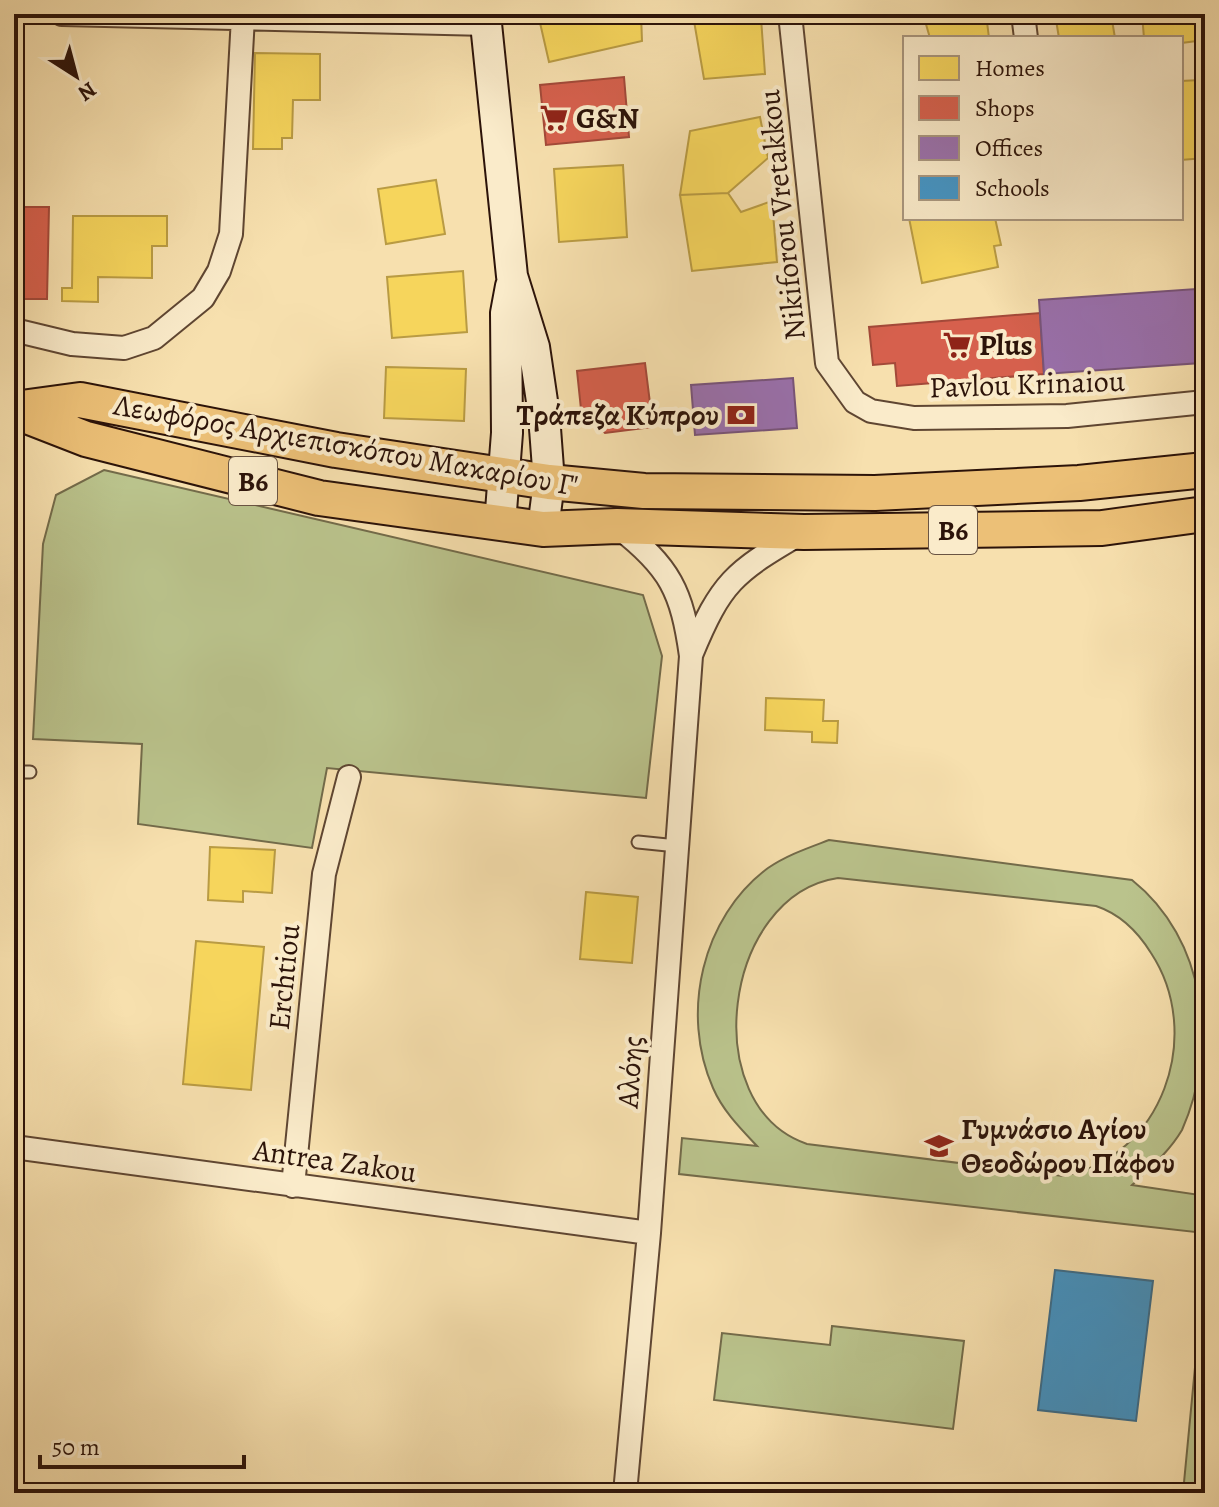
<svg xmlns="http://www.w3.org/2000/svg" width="1219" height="1507" font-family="Alegreya,serif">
	<rect width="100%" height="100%" fill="#f7e0ae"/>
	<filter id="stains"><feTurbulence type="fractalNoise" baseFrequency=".0025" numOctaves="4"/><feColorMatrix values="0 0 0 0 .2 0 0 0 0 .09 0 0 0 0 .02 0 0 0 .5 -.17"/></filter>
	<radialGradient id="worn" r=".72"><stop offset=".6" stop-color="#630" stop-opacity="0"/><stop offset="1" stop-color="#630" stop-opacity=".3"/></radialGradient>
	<path fill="#bac38c" stroke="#736b4a" stroke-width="2" fill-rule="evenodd" d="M104,470L643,595L662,656L646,798L327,768L312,848L138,824L142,744L33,739L43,544L56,495Z
		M829,840L1132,880C1206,939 1219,1047 1182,1130C1169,1152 1150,1168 1132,1185L1200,1195L1195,1232L679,1174L682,1138L757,1146C740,1128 723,1111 713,1088C680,1013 702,917 768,868C787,855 808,848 829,840ZM838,878L1096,906C1120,914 1138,932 1151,953C1205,1035 1162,1158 1063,1176L807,1144C696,1106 723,895 838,878Z
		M1205,1263V1493H1183Z
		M832,1326L964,1341L953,1429L714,1400L722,1333L830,1345Z"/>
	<path fill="#f6d55c" stroke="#b99b43" stroke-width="2" d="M538,14H641L642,41L549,62Z
		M923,14H986L989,38H930Z
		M1055,14H1111L1115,38H1059Z
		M1142,14H1202L1205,40L1181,43V38H1144Z
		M761,18L765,74L704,79L694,21Z
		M255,53L320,54V100H293L292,138H282V149H253Z
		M1200,80L1205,158L1181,160V81Z
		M760,117L768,158L728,193L680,195L690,131Z
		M623,165L627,237L559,242L554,169Z
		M436,180L445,234L386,244L378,189Z
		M728,193L741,212L772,201L777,262L692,271L680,195Z
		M73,216H167V246H152V278L98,277V302L62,301V288H72Z
		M909,218H995L1001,245L994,246L998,267L922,283Z
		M463,271L467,332L392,338L387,277Z
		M386,367L466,369L464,421L384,418Z
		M766,698L824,700L823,721H838L837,743L812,742V732L765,730Z
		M210,847L275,850L272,893L243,891V902L208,900Z
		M586,892L638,897L632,963L580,959Z
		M196,941L264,947L251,1090L183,1084Z"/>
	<path fill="#d6604d" stroke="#a34939" stroke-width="2" d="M624,77L629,137L546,145L540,85Z
		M14,207H49L47,299H14Z
		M1040,313L1044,374L897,386L895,363L873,365L869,327Z
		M645,363L653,427L605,433L581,409L577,371Z"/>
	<path fill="#9970ab" stroke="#78547a" stroke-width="2" d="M1196,289L1201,363L1044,374L1039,300Z
		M793,378L797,428L695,435L691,385Z"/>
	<path fill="#4393c3" stroke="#3c6d8b" stroke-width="2" d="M1055,1270L1153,1281L1136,1421L1038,1410Z"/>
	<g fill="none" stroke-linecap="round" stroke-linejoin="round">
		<defs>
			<path id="lane" d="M14,772H30
				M638,842L677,846"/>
			<path id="street" d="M62,14L487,24
				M790,14L827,363L855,402L871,411L914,418L1067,416L1205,402
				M1023,14L1026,38
				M14,330L72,344L124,348L154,338L203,298L219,271L231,234L243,17
				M618,527C670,567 682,591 691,656L649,1233L625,1493
				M691,655C721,582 734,572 801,533
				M14,1147L649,1233
				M293,1186L324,874L349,777"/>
			<path id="secondary" d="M485,14L512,276L534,347L544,415L549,482L543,529
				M500,524L507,433L506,313L511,286"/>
			<path id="primary" d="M14,409L80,400L336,450L549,482L644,491L875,493L1079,483L1205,470
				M14,411L86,439L319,498L543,529L617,526L804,532L1102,528L1205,514"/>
		</defs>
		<use href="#lane" stroke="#5f4632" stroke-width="15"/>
		<use href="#street" stroke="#5f4632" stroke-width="26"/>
		<use href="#secondary" stroke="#2c1309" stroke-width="34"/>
		<use href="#primary" stroke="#2c1309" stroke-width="38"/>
		<use href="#lane" stroke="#faebca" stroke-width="11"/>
		<use href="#street" stroke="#faebca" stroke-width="22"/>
		<use href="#secondary" stroke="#faebca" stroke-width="30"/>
		<use href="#primary" stroke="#ecc077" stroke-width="34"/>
	</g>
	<defs>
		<symbol id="supermarket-bare" viewBox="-9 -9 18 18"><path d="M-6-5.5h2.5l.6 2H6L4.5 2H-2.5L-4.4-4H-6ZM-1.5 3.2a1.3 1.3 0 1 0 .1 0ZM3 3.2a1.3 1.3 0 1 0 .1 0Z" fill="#8f2418" stroke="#faebca" stroke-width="2.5" paint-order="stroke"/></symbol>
		<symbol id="bank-bare" viewBox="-9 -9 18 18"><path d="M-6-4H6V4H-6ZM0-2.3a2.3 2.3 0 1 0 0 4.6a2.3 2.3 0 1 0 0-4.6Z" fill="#8f2418" stroke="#faebca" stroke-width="2.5" paint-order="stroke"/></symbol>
		<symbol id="school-bare" viewBox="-9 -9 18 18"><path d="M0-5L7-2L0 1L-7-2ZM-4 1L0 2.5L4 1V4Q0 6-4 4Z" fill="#8f2418" stroke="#faebca" stroke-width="2.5" paint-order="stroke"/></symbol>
	</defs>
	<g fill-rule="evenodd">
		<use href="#supermarket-bare" x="534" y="98" width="40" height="40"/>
		<use href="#supermarket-bare" x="937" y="325" width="40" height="40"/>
		<use href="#bank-bare" x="721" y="395" width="40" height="40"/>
		<use href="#school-bare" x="919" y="1126" width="40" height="40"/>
	</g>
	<g text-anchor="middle" stroke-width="8" stroke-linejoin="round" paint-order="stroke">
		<g fill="#faebca" stroke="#6a5443" stroke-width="2">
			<rect x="229" y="457" width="48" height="48" rx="6"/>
			<rect x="929" y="506" width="48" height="48" rx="6"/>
		</g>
		<g font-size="28" font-weight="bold" fill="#2c1309">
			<text x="253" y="491">B6</text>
			<text x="953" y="540">B6</text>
		</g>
		<g font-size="30" font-weight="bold" fill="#2c1309" stroke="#faebca" text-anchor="start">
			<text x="576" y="128">G&amp;N</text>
			<text x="979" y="355">Plus</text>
			<text x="719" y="425" text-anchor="end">Τράπεζα Κύπρου</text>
			<text x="961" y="1139">Γυμνάσιο Αγίου<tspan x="961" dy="34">Θεοδώρου Πάφου</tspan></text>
		</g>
		<g font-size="30" fill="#2c1309" stroke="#faebca">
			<text transform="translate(782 215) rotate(-96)" y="10">Nikiforou Vretakkou</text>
			<text transform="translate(1027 384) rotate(-2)" y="10">Pavlou Krinaiou</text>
			<text transform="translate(346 445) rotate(10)" y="10">Λεωφόρος Αρχιεπισκόπου Μακαρίου Γ'</text>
			<text transform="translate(284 977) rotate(-84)" y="10">Erchtiou</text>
			<text transform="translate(630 1072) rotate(-86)" y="10">Αλόης</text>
			<text transform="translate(335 1161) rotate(8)" y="10">Antrea Zakou</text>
		</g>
	</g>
	<rect width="1219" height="1507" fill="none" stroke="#f7e0ae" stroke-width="48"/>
	<rect x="16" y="16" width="1187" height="1475" fill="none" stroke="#2c1309" stroke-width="4"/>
	<rect x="24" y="24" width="1171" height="1459" fill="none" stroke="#2c1309" stroke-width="2"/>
	<rect x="903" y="36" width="280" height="184" fill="#faebca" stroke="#a8957d" stroke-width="2"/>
	<rect x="919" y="56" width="40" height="24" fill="#f6d55c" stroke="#a8957d" stroke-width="2"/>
	<text x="975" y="76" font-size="24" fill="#2c1309">Homes</text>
	<rect x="919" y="96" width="40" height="24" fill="#d6604d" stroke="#a8957d" stroke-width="2"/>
	<text x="975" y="116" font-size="24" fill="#2c1309">Shops</text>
	<rect x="919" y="136" width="40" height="24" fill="#9970ab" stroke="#a8957d" stroke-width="2"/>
	<text x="975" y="156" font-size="24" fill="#2c1309">Offices</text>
	<rect x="919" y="176" width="40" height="24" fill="#4393c3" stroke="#a8957d" stroke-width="2"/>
	<text x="975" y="196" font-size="24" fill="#2c1309">Schools</text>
	<g transform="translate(76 76) rotate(144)" stroke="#faebca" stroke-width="6" paint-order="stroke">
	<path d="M0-6L14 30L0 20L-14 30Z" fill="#2c1309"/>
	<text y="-12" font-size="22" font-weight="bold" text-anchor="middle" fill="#2c1309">N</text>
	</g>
	<path d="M40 1455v12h204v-12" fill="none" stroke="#2c1309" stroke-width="4"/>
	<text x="52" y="1455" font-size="24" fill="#2c1309" stroke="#faebca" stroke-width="6" paint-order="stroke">50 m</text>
	<rect width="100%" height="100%" filter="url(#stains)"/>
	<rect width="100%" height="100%" fill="url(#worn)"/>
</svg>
